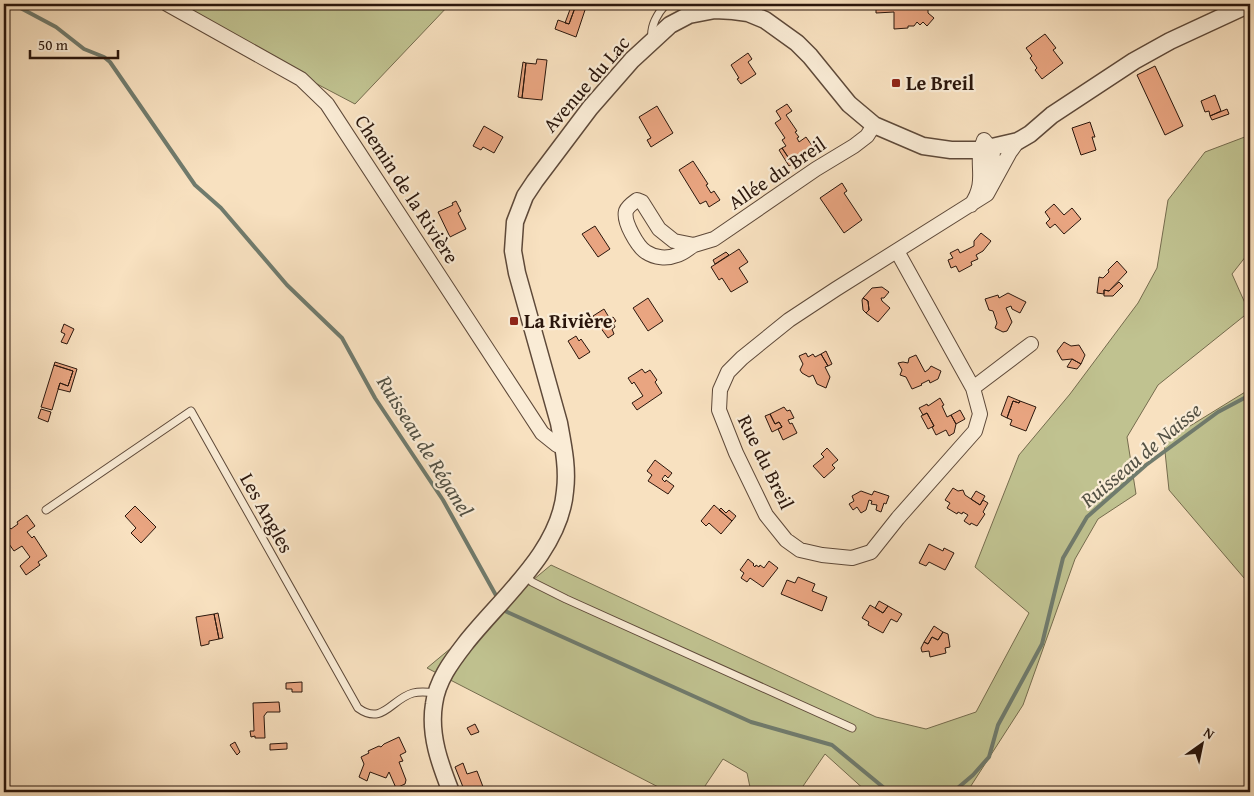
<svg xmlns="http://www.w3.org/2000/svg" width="1254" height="796" font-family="'Gentium Book Plus',serif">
	<rect width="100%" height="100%" fill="#f8e1c0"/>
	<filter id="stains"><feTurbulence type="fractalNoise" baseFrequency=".004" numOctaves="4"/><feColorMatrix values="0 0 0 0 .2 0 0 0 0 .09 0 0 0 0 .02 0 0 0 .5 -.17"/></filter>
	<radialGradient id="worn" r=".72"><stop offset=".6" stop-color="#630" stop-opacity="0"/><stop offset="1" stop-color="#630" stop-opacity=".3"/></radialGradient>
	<path fill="#c0c290" stroke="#756c4e" d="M165,4H450L355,104Z
		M1250,135V251L1232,274L1249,312L1158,385L1127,437L1136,494L1098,519L1075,559L1023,705L967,792H867L825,754L799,792H751L747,773L723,759L701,792H668L427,668L551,565L876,717L926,729L976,712L1029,613L975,567L1019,455L1070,394L1138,303L1157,268L1168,200L1205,152Z
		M1250,389V585L1169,490L1164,442Z"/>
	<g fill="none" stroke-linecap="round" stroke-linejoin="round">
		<path stroke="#707b6d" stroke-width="4" d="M13,4L56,27L84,49L104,57L110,62L195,185L221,208L287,285L342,338L375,398L443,500L498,599
			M503,607L505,611L751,722L832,745L889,792
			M953,792L973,775L989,757L998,725L1042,644L1063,558L1087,517L1146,465L1218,412L1250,395"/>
	</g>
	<path fill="#e9a581" stroke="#2a160c" d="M572,4L576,5L569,24L565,23Z
		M573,4H587L576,37L555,29L558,20L569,24L576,5Z
		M876,4H932L928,9V13L934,18L927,26L923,22L920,25L917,22L914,26H908V28L894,29V12L876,13Z
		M1045,34L1056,48L1053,50L1063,63L1042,79L1035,70L1037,68L1030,58L1032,56L1026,48Z
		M748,53L752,59L748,62L756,74L741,84L737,79L739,78L731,65Z
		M537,59L547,60L542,100L522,98L526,63L536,64Z
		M523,62L526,63L522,98L518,97Z
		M1155,66L1183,126L1165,135L1137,75Z
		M1215,95L1221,111L1210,116L1209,111L1205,112L1201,101Z
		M787,104L792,111L786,115L797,131L795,132L799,137L797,138L799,142L806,137L813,147L794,160L791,156L788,157L782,148L786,146L782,140L785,138L775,123L781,119L776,111Z
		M657,106L673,133L651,147L647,140L651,138L639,117Z
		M1227,109L1229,114L1212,120L1210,116Z
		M1090,122L1095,137H1092L1096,150L1081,155L1072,128Z
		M484,126L503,137L494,153L483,147L481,150L473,146Z
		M782,148L788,157L791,156L795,162L789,166L779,150Z
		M693,161L708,184L706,185L711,193L714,191L720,200L709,207L706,201L700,204L679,170Z
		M842,183L847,191L844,193L862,220L844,233L820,198Z
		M456,201L461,211L458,213L466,229L450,237L438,212L453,205L452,203Z
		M1054,204L1064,215L1072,208L1081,219L1064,234L1055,224L1050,228L1046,223L1050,219L1045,212Z
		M595,226L610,249L598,257L582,234Z
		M981,233L991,241L983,251L976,255L978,259L971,262L972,265L959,272L956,266L951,268L948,260L953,258L950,253L958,249L960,253L974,246V241Z
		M739,249L748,262L739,268L748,282L731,292L722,278L719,280L711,267Z
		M726,252L729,255L715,264L713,260Z
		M1117,261L1127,272L1109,291L1104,290V294L1097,293L1099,277L1103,278L1109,272L1108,270Z
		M1119,282L1123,286L1113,296H1104V290L1109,291Z
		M882,287L889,292L884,298H881L882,301L890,308L878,322L866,313L869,310L868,301L863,298L872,288Z
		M1008,293L1026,302L1020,313L1012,309L1011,306L1006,308L1012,322L1007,331L1003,332L995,328L997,323L993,311L989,310L985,299L998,295L999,298Z
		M648,298L663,321L648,331L633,308Z
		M863,298L868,301L869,310L866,313L863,310L862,300Z
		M604,309L610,319L613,317L616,321L613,323L615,327L612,329L614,334L608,338L600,327L598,328L594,322L596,321L593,316Z
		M64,324L74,329L67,344L61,342L65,334L61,332Z
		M576,336L579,341L581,339L590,352L579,359L568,341Z
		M1064,342L1071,346L1079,345L1085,355L1081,364L1072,359L1062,360L1057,351Z
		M826,351L832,364L828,366L821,354Z
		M806,353L808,357L813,354L815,357L821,354L828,366L825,367L830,377L826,388L817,384L813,375L809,377L802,373L800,370L803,364L799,356Z
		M916,355L925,372L929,369L931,366L941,371L938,379L930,383L929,380L921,384L922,385L912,389L906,377L900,375L902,370L898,363L903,362L908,363L909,358Z
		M1072,359L1081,364L1077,369L1067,367Z
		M55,362L77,369L70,392L58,389L60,383L68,386L73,371L54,365Z
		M54,365L73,371L68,386L60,383L52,410L41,407Z
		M642,369L645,373L650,370L657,380L655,382L662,393L637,410L632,403L643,396L634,382L632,384L628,378Z
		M1008,396L1020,401L1019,403L1013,401L1007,418L1001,415Z
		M940,398L944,405L942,406L947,417L951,415L956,424L954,433L949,436L946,430L936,435L932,427L934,426L927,413L923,415L919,408L927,404L928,406Z
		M1013,401L1019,403L1020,401L1036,407L1026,431L1010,425L1012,420L1007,418Z
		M784,407L787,411L790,410L794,418L788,420L790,424L792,423L797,433L783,440L778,429L782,427L779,422L775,424L770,414Z
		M41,409L51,412L48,422L38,418Z
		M960,410L965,419L956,424L951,415Z
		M927,413L934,426L928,429L921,416Z
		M770,414L775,424L779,422L782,427L772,432L765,416Z
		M827,448L838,460L832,465L835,468L824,478L813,466L824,457L821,454Z
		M655,460L672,473L668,478L665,475L662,479L665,482L666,480L674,486L668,494L648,481L652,475L647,471Z
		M953,488L958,491L963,490L965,495L980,505L983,500L988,503L983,512L985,514L977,526L971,523L970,525L964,521L968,515L963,512L962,514L958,512L957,514L947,508L950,503L945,500Z
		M861,491L872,495L874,491L889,496L886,504L884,503L881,512L876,510L877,505L871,504L872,501L869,500L866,510L861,513L857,507L853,510L849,504L854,501L852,496Z
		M976,491L985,496L980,505L971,499Z
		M714,505L732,521L721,534L709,523L706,526L701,521Z
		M135,506L156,527L141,543L131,533L136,528L125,516Z
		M721,508L726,513L729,510L736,516L732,521L719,510Z
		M27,515L35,526L27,532L32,538L34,536L47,556L38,562L40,565L26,575L20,566L30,557L22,546L14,551L4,537V530L9,527L11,529L18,524L17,522Z
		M929,544L943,551L944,548L954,553L945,570L929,562L926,566L919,563Z
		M748,559L754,564L753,565L755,567L756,565L759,567L760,565L764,568L769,561L778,568L763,587L750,578L747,582L741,578L744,573L740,570Z
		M798,577L815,584L812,591L827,597L822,611L781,594L787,580L795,583Z
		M879,601L888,606L883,613L875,608Z
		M870,605L883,613L888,606L902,614L897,622L891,619L883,633L868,625L869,622L862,618Z
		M218,613L223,638L219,639L214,614Z
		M214,614L219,639L209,641V644L201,646L196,617Z
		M934,626L943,632L938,640L932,637L928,644L924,642Z
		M943,632L948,634L950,647L945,648L946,653L930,657L929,651L922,652L921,648L924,642L928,644L932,637L938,640Z
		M302,682V692H292V689H286V683Z
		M279,702L280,712H267L264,716L265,738H255V736L251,737L250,731H254L253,703Z
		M475,724L479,732L471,735L467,728Z
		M399,737L406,752L400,755L403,761L399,762L406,780L405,784L396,788L389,772L386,778L370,772L367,781L359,777L364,764L361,757L369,753L368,751L379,746L381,747L384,744Z
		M235,742L240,752L237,755L230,745Z
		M287,743V749L270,750V744Z
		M463,763L467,774L477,771L485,792H465L455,767Z"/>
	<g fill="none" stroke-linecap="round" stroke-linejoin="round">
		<defs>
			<path id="service" d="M652,39C650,26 658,13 666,4
				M46,510L191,411L358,708C383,726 391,699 413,693C421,691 428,692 436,693
				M525,575L532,582L566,599L852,728"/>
			<path id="minor" d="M167,4L301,79L327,104L542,433L557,445L563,446
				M971,205C989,179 973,164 984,140L993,151L991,184
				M694,245C689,248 683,254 677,255C667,259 655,258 646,252C638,247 623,222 626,211C628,206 633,203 637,200L642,202L659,229L674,241L694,245L714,239L816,169L854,146L867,136L874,125
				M897,251L973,388L980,414L975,431L898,518L871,552L852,558L822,555L800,550L786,540L766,515L736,453L719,410L720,390L728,372L742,358L789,320L836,289L987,194L1010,152L1018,141
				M973,388L1031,344"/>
			<path id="tertiary" d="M451,792C440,764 429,735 434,704C437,681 451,662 465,644C500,599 560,552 565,491C568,468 563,445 559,423L517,273L513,251L515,222L525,196L535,181L590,108L632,60L670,25L689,15L715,10L733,11L748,13L765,20L797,43L810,56L849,104L874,125L923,146L951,150H979L1018,141L1030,134L1052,115L1134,61L1170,41L1250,4"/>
		</defs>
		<use href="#service" stroke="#5e4939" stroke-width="9"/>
		<use href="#minor" stroke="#5e4939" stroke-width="16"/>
		<use href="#tertiary" stroke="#5e4939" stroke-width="19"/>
		<use href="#service" stroke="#faecd6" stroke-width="7"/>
		<use href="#minor" stroke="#faecd6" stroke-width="14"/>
		<use href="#tertiary" stroke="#faecd6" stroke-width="16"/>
	</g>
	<g fill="#8f2418" stroke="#faecd6" stroke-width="2">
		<rect x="891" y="78" width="10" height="10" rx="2.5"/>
		<rect x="509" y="316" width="10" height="10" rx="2.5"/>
	</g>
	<g text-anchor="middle" stroke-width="4.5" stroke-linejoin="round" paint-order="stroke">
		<g font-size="20" font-weight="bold" fill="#2a160c" stroke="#faecd6" text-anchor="start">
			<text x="906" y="90">Le Breil</text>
			<text x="524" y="328">La Rivière</text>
		</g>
		<g font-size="20" fill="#2a160c" stroke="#faecd6">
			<text transform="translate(586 84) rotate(-49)" y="7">Avenue du Lac</text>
			<text transform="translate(777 173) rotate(-34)" y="7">Allée du Breil</text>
			<text transform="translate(407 189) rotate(57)" y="7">Chemin de la Rivière</text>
			<text transform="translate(766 462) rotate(64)" y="7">Rue du Breil</text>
			<text transform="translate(267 513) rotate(61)" y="7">Les Angles</text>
		</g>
		<g font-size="21" font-style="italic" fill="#535144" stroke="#faecd6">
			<text transform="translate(425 446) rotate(58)" y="7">Ruisseau de Réganel</text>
			<text transform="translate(1141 455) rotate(-40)" y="7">Ruisseau de Naisse</text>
		</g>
	</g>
	<rect width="1254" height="796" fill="none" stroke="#f8e1c0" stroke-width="20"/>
	<rect x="5" y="5" width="1244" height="786" fill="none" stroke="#2a160c" stroke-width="2.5"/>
	<rect x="10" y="10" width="1234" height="776" fill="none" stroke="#2a160c"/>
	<g transform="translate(1202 744) rotate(33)" stroke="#faecd6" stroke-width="4" paint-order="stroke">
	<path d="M0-4L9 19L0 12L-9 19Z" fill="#2a160c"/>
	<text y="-8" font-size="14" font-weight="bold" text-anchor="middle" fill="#2a160c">N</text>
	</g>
	<path d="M30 50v8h88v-8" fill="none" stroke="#2a160c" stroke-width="2.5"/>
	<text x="38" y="50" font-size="15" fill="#2a160c" stroke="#faecd6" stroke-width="4" paint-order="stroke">50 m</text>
	<rect width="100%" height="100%" filter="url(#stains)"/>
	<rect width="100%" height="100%" fill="url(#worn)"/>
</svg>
